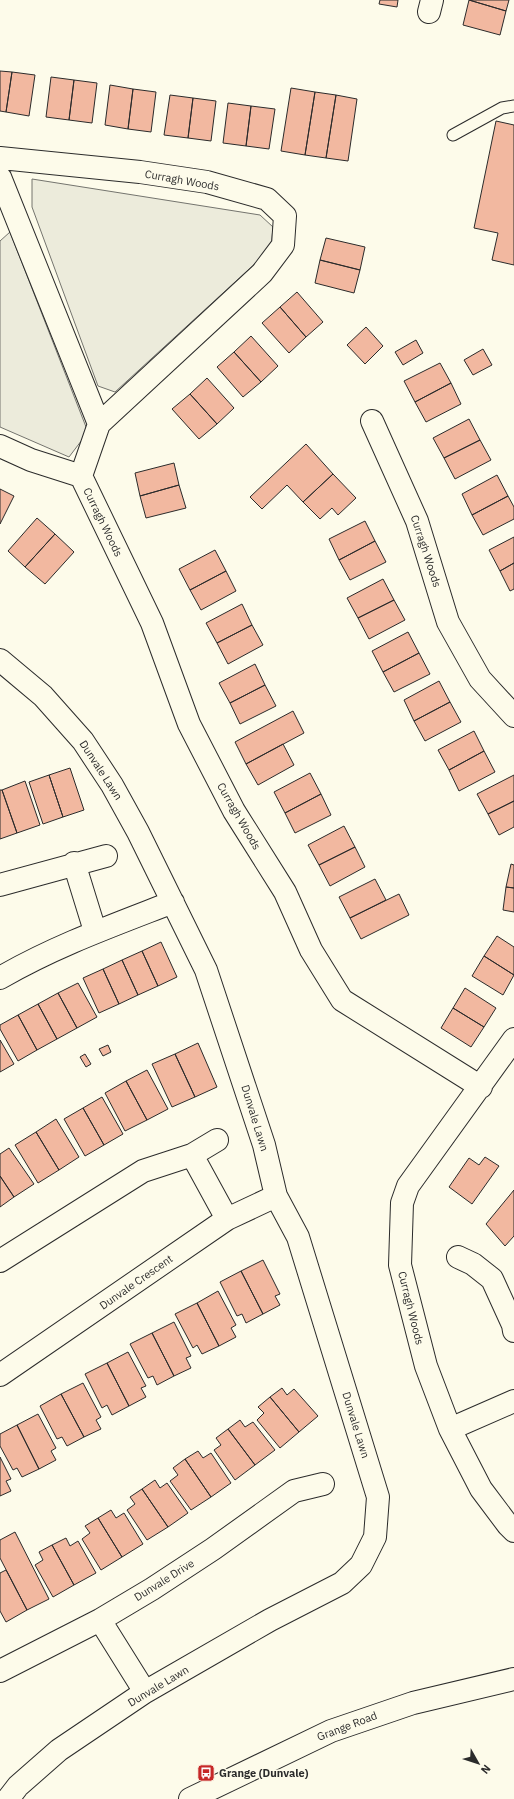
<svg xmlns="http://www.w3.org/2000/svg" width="514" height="1799" font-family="'IBM Plex Sans',sans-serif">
	<rect width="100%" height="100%" fill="#fdfbea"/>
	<path fill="#ecebdb" stroke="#74746e" d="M32,179L260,215L273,227L271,249L115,392L98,386L32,207Z
		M10,232L88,432L69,457L0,427V241Z"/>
	<path fill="#f2b8a0" stroke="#2b2b2b" d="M380,0H398L397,7L379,4Z
		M469,0L506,11L500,35L463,25Z
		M469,0H509L506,11Z
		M0,71L12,72L6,112L0,111Z
		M12,72L35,75L29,116L6,112Z
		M51,77L74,80L69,120L46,117Z
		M74,80L97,83L92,123L69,120Z
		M110,85L133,89L128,129L105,125Z
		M291,88L315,92L305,155L281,151Z
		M133,89L156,92L151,132L128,129Z
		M315,92L336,95L326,158L305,155Z
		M170,95L193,98L188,138L164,135Z
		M336,95L357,99L348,161L326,158Z
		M193,98L216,101L211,141L188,138Z
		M228,103L251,106L246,146L223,143Z
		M251,106L275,109L269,149L246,146Z
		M496,121L514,125V265L492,260L498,233L474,228Z
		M326,238L365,247L360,270L320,260Z
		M320,260L360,270L354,293L315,283Z
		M297,292L323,322L306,337L280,307Z
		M280,307L306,337L289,353L262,323Z
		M366,327L383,346L365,364L347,345Z
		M251,336L278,366L261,382L234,352Z
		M416,340L423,353L403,365L395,352Z
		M483,349L492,365L473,375L464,360Z
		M234,352L261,382L243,397L217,367Z
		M440,363L451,383L415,402L404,381Z
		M207,378L234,408L217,424L190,394Z
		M451,383L461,404L426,422L415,402Z
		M190,394L217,424L199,439L172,409Z
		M469,419L480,440L444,458L433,438Z
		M480,440L491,460L455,479L444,458Z
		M306,444L333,474L303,502L287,485L262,509L250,497Z
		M174,463L179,485L140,496L135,473Z
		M333,474L356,498L338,515L332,508L320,519L303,502Z
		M497,475L508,496L472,515L462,494Z
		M179,485L186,508L146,518L140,496Z
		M0,489L14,496L0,524Z
		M508,496L514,507V519L483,535L472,515Z
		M37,518L55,534L25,567L8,551Z
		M365,521L375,541L339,560L329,539Z
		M55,534L74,552L45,584L25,567Z
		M514,537V563L500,571L489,550Z
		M375,541L386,562L350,580L339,560Z
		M215,550L226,571L190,590L179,569Z
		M514,563V589L510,591L500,571Z
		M226,571L236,591L201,610L190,590Z
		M383,579L394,600L358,618L347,598Z
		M394,600L405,620L369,639L358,618Z
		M242,604L252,625L217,643L206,623Z
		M252,625L263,645L228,664L217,643Z
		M408,632L419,653L383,672L372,651Z
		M419,653L430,674L394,692L383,672Z
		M255,664L265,685L230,703L219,683Z
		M439,681L450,702L414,721L404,700Z
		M265,685L276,706L240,724L230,703Z
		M450,702L461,722L425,741L414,721Z
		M293,711L304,733L246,764L235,742Z
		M474,731L484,751L449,770L438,750Z
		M283,744L294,765L258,785L246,764Z
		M484,751L495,772L459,791L449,770Z
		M70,768L84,810L63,817L49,775Z
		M310,773L321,794L285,813L274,792Z
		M49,775L63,817L43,824L29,782Z
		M514,775V801L488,814L477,794Z
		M25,781L40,825L17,833L2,790Z
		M0,790H2L17,833L0,839Z
		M321,794L331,815L295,833L285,813Z
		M514,801V827L499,835L488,814Z
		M344,826L355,847L319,865L308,845Z
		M355,847L365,867L330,886L319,865Z
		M511,864L514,865V888L506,887Z
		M375,879L386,900L350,918L339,897Z
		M506,887L514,888V912L503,910Z
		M399,894L409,915L361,939L350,918Z
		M497,936L514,947V975L484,956Z
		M161,942L177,977L158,986L142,951Z
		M142,951L158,986L138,995L122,960Z
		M484,956L514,975L503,995L472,976Z
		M122,960L138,995L119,1004L103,969Z
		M103,969L119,1004L99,1013L83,978Z
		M78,983L97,1017L77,1028L58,993Z
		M465,988L496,1008L484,1027L453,1008Z
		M58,993L77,1028L57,1039L38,1004Z
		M38,1004L57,1039L37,1050L18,1015Z
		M453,1008L484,1027L471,1047L441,1028Z
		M18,1015L37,1050L18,1061L0,1029V1025Z
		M0,1040L14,1064L0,1072Z
		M198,1043L217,1087L195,1097L175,1054Z
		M108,1045L111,1052L103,1056L99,1049Z
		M85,1054L91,1064L86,1067L80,1057Z
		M175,1054L195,1097L172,1107L152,1064Z
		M147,1070L168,1109L147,1120L126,1081Z
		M126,1081L147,1120L125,1131L105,1093Z
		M102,1097L123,1134L104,1145L83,1108Z
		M83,1108L104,1145L85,1156L64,1119Z
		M56,1119L79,1157L59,1170L36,1132Z
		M36,1132L59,1170L38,1183L15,1145Z
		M9,1148L34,1184L14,1197L0,1176V1154Z
		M485,1157L499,1166L472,1204L449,1187L469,1158L479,1165Z
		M0,1176L14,1197L0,1207Z
		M514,1190V1236L505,1246L486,1224Z
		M263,1260L280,1294L275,1296L280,1305L263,1314L241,1271Z
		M241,1271L263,1314L246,1323L242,1314L237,1316L220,1282Z
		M218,1291L236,1325L231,1328L236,1337L219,1346L197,1303Z
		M197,1303L219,1346L202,1354L197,1345L193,1348L175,1314Z
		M174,1322L191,1356L186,1358L191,1368L174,1376L152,1333Z
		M152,1333L174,1376L157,1385L153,1376L148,1378L130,1344Z
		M128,1352L146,1386L141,1388L146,1397L129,1406L107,1363Z
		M107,1363L129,1406L112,1415L107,1405L102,1408L85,1374Z
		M83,1383L101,1417L96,1420L101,1429L84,1437L61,1394Z
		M282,1388L287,1395L294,1389L318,1416L299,1432L270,1397Z
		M61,1394L84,1437L67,1446L62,1437L57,1439L40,1406Z
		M270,1397L299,1432L280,1448L257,1420L264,1413L258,1407Z
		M38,1414L56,1448L51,1451L56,1460L39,1469L17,1425Z
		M240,1420L245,1427L253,1422L275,1450L255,1465L228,1429Z
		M17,1425L39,1469L22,1477L17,1468L13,1470L0,1446V1434Z
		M228,1429L255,1465L235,1480L214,1450L221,1445L216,1438Z
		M198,1451L203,1458L211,1453L231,1483L211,1497L185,1459Z
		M0,1457L11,1479L6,1481L11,1491L0,1496Z
		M185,1459L211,1497L191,1510L170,1481L178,1475L173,1468Z
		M155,1480L160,1488L167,1483L188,1513L168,1527L142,1489Z
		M142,1489L168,1527L147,1540L127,1510L135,1504L130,1497Z
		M111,1510L116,1518L124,1513L143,1544L122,1557L98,1518Z
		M98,1518L122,1557L101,1570L82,1539L90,1533L85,1526Z
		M15,1532L49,1599L27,1610L0,1558V1540Z
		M66,1538L70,1546L78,1541L96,1573L74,1585L52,1545Z
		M52,1545L74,1585L53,1597L35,1565L43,1560L39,1552Z
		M6,1570L27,1610L6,1622L0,1611V1573Z"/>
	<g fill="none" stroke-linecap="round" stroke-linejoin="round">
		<defs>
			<path id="lane" d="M453,135L502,108L514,106"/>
			<path id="street" d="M429,12L432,0
				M0,158L140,172L207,182L267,199L285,216L283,245L262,273L99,424
				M0,177L99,424L81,476L152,623L189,724L234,811L285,892L311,950L342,1000L481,1087
				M372,421L417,521L448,622L480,679L514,716
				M0,446L31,460L81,476
				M0,660L43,696L83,741L112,785L138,832L206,970L264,1145L276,1196L298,1237L378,1497L375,1537L361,1565L342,1583L270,1620L145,1692L59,1750L18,1786L8,1799
				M74,863L95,931
				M0,885L106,856
				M0,978C55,946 114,925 173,902
				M514,1039L408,1186L402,1203L400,1265L426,1366L450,1429L481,1489L508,1525L514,1531
				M192,1155L227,1219
				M458,1257L473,1264L492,1279L513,1325L514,1331
				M0,1261L143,1171L192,1155L217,1140
				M0,1375L227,1219L276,1196
				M450,1429L514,1401
				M100,1620L145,1692
				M0,1671L100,1620L152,1589L213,1549L294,1491L323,1484"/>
			<path id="secondary" d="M190,1799L331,1731L413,1703L514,1679"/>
		</defs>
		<use href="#lane" stroke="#2b2b2b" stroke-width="13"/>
		<use href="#street" stroke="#2b2b2b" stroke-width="24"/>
		<use href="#secondary" stroke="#2b2b2b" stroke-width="24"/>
		<use href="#lane" stroke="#fdfbea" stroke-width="11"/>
		<use href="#street" stroke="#fdfbea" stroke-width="22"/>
		<use href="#secondary" stroke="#fdfbea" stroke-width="22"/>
	</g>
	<defs>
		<symbol id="bus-square" viewBox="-11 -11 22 22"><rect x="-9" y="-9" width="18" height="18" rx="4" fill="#c62828" stroke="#fdfbea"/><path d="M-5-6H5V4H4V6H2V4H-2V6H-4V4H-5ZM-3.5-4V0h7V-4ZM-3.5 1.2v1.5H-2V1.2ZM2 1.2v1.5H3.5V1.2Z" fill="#fff"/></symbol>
	</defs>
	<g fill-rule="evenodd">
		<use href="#bus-square" x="196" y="1763" width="20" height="20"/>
	</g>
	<g text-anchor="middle" stroke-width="3" stroke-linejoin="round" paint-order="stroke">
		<g font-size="11" fill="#2b2b2b" stroke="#fdfbea">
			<text transform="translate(182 180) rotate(10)" y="4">Curragh Woods</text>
			<text transform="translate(103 522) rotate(64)" y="4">Curragh Woods</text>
			<text transform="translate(426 551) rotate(72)" y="4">Curragh Woods</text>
			<text transform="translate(101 770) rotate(57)" y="4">Dunvale Lawn</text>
			<text transform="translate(239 816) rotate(60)" y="4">Curragh Woods</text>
			<text transform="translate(255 1118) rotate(73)" y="4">Dunvale Lawn</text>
			<text transform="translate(136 1282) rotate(-35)" y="4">Dunvale Crescent</text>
			<text transform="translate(411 1308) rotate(76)" y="4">Curragh Woods</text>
			<text transform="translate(356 1425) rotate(73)" y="4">Dunvale Lawn</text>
			<text transform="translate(164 1580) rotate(-32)" y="4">Dunvale Drive</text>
			<text transform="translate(158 1686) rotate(-31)" y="4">Dunvale Lawn</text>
			<text transform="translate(347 1726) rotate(-21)" y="4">Grange Road</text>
		</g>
		<g font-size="11" font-weight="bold" fill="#2b2b2b" stroke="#fdfbea" text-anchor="start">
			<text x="219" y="1777">Grange (Dunvale)</text>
		</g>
	</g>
	<g transform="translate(478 1763) rotate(129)" stroke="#fdfbea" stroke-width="3" paint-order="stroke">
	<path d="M0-3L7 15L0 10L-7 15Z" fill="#2b2b2b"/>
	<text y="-6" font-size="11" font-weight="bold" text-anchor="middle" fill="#2b2b2b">N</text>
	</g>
</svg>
